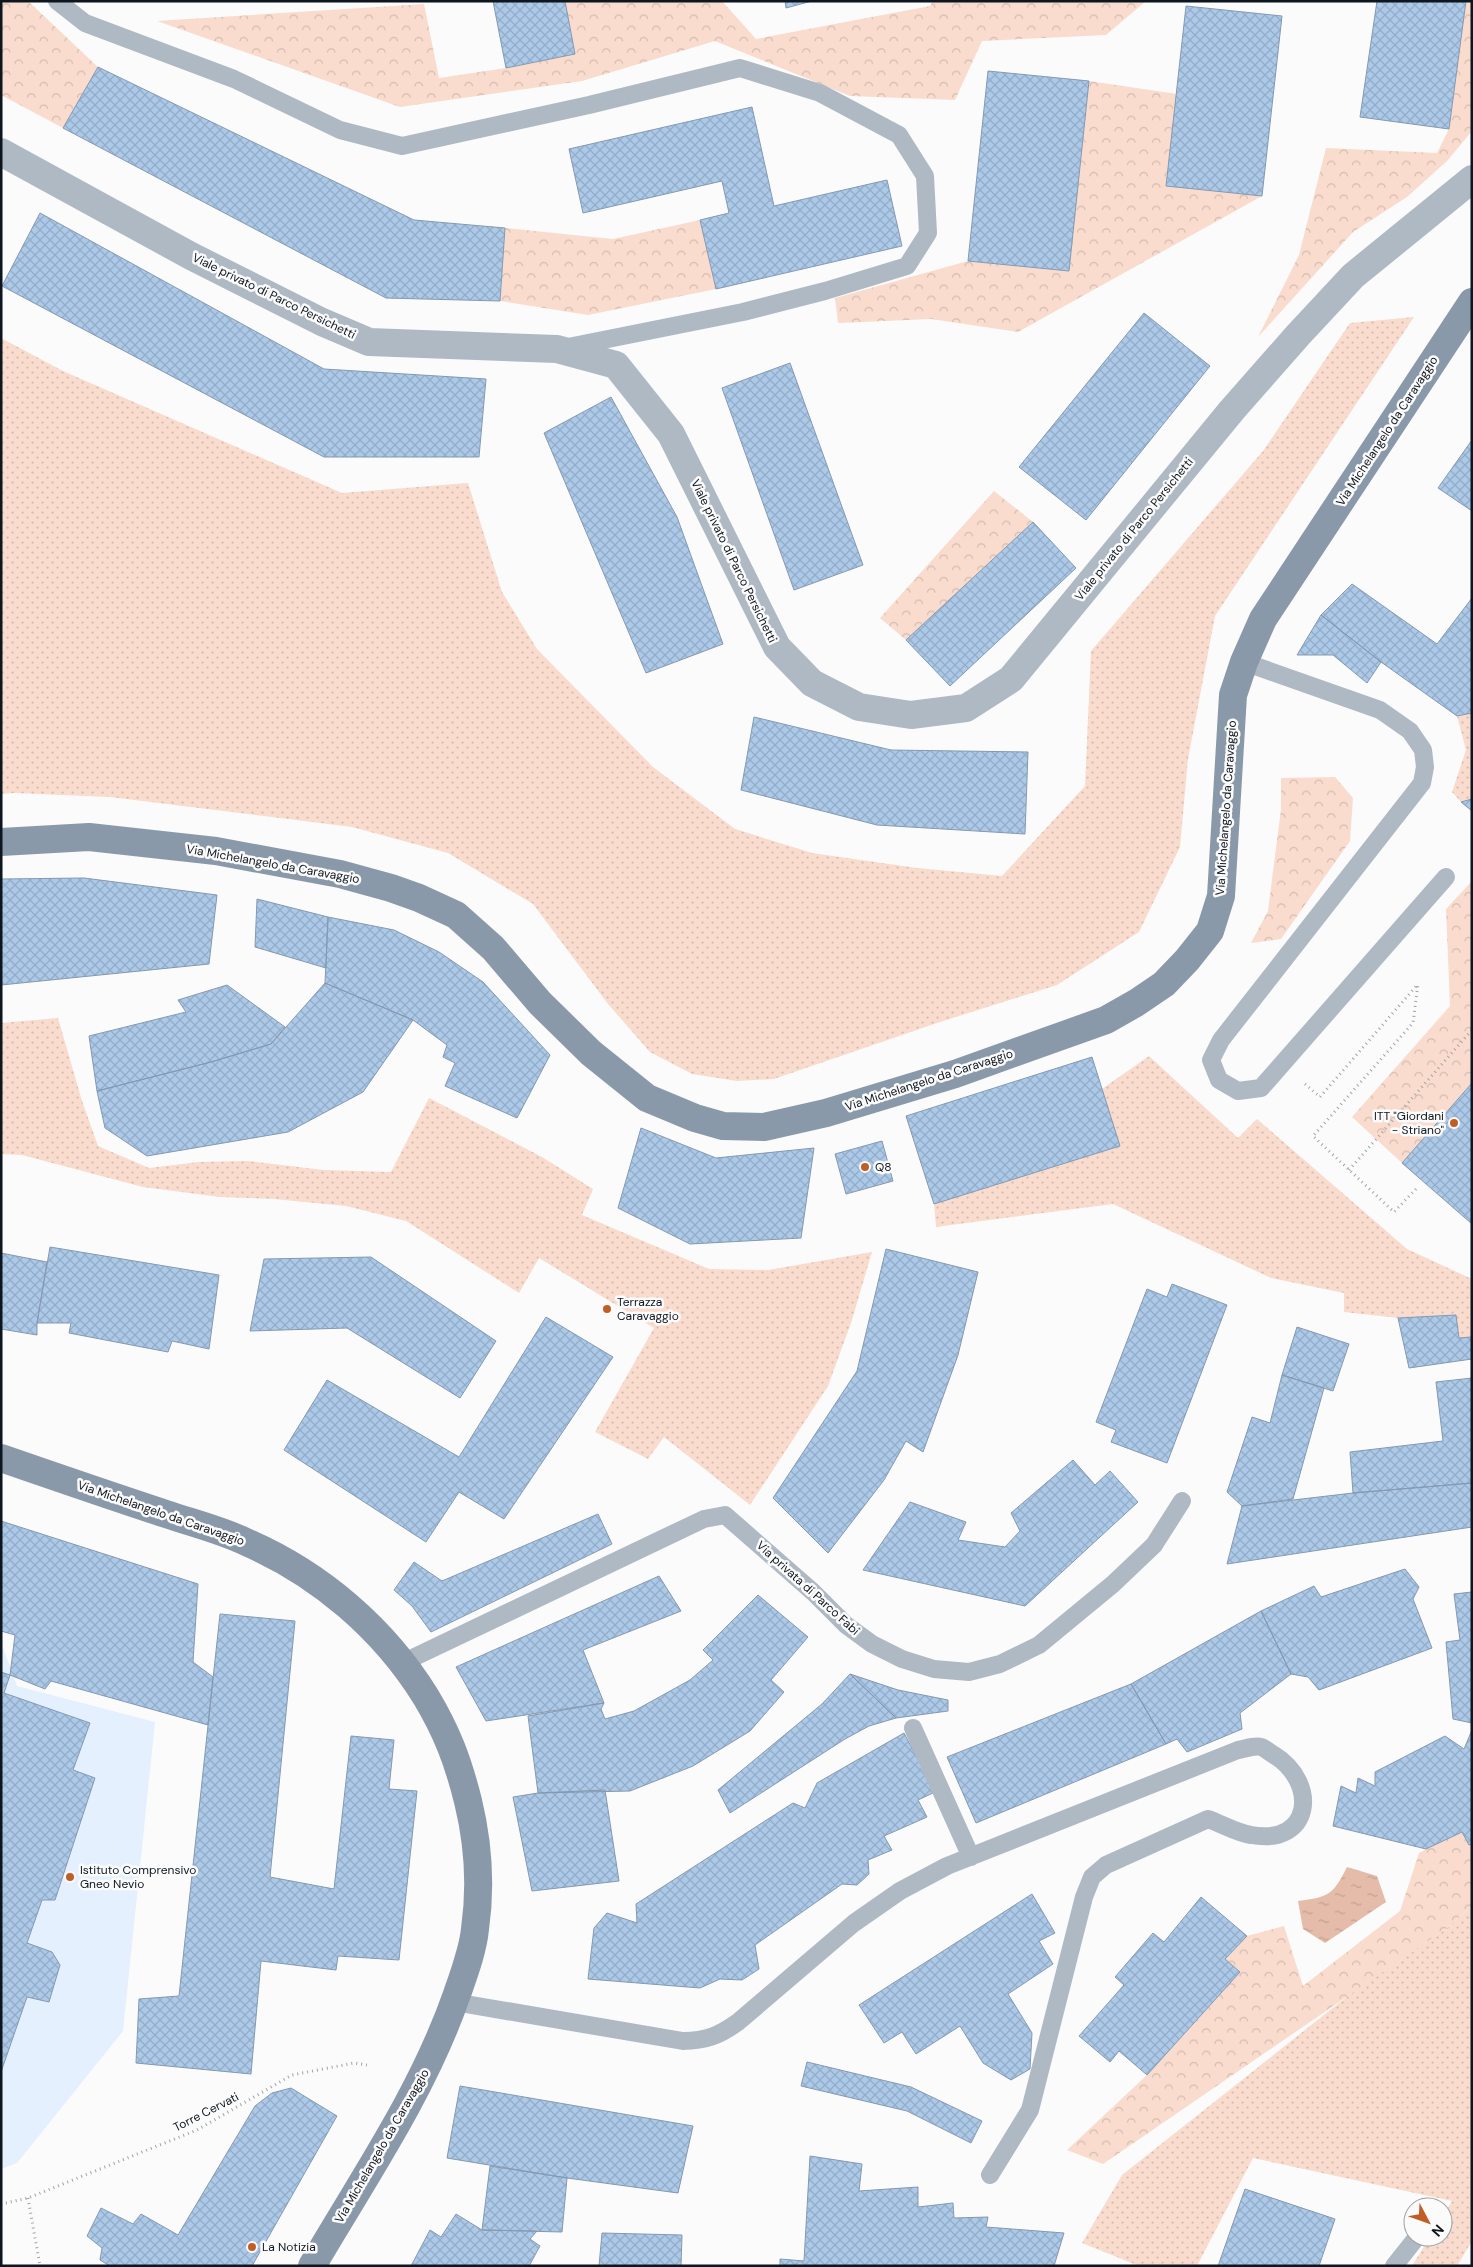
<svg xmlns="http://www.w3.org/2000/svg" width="1473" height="2267" font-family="'DM Sans',sans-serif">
	<defs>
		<pattern id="grass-dots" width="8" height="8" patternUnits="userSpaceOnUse" patternTransform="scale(1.25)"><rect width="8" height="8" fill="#f9dccd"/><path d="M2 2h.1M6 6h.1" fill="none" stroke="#d4bcb0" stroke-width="1.8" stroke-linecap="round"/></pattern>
		<pattern id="park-crowns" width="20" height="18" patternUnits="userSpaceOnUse" patternTransform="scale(1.25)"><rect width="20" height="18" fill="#f9dccd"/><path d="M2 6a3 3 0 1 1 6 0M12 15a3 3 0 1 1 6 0" fill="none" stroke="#d4bcb0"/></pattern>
		<pattern id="water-ripples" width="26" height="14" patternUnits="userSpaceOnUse" patternTransform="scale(1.25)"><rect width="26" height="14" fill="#e4bca9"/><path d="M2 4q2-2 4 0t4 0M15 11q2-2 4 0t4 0" fill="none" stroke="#c2a191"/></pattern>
		<pattern id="building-cross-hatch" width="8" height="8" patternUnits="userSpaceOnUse" patternTransform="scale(1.25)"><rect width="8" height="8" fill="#acc9e8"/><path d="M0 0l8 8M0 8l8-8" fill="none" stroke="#93acc7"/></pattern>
	</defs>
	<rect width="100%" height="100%" fill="#fbfbfb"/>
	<path fill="#e4f0fd" d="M1,1642L17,1686L155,1722L123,2031L17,2163L1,2169Z"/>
	<path fill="url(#grass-dots)" d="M1414,317L1215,616L1188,759L1180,847L1139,932L1057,985L937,1023L774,1079L737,1081L692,1074L650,1052L608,1004L533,904L448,853L352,827L110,797L14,793L1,794V338L63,371L342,493L468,483L502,592L537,649L653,767L735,829L812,853L917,868L1002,876L1085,786L1091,651L1263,451L1350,323Z
		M1472,713V801L1461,802L1452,792L1466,750L1457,716Z
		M58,1018L82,1101L98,1146L149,1168L199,1162L248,1161L324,1170L391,1172L429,1098L542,1157L593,1189L582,1215L709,1269L768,1270L872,1252L851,1323L828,1386L750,1505L664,1437L648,1459L595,1432L654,1328L539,1258L519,1293L406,1221L346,1206L274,1199L220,1197L143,1187L22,1155L1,1154V1023Z
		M1149,1056L1238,1138L1257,1119L1407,1249L1472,1279V1337L1459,1338L1456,1315L1398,1318L1344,1312V1293L1271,1278L1113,1204L936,1227L934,1204L1120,1146L1102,1089Z
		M1472,1906V2241L1457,2266H1412L1430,2237H1443V2216L1452,2201L1253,2158L1197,2266H1139L1082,2243L1122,2175L1358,1988L1447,1928Z"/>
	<path fill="url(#park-crowns)" d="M1,1H28L98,67L63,128L1,95Z
		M565,1H722L756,39L930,6L933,1H1146L1106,35L982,41L955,100L850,96L715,41L582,81L400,107L157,21L424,4L439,78L506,68L575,54Z
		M1466,1H1472V131L1447,161L1407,197L1353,232L1258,337L1299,255L1326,148L1437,153L1449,129Z
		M1089,81L1177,94L1166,186L1262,196L1018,332L931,319L838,323L835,298L968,261L1069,271Z
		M700,220L716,289L588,315L500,301L505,228L613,239Z
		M994,491L1033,522L906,640L880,618Z
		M1335,777L1353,798L1350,841L1281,939L1251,943L1268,911L1281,809V778Z
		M1472,881V1083L1402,1163L1352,1117L1450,1006L1446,909Z
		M1472,1824V1906L1447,1928L1103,2164L1067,2150L1147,2075L1240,1972L1225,1959L1247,1936L1284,1926L1303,1986L1400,1911L1419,1853Z"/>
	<path fill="url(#water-ripples)" d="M1347,1867L1377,1876L1386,1902L1325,1943L1303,1929L1298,1901C1329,1897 1333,1895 1347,1867Z"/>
	<path fill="url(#building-cross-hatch)" stroke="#8499b1" d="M493,1H565L575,54L506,68Z
		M785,1H812L786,8Z
		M1377,1H1466L1449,129L1360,117Z
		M1186,6L1282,16L1262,196L1166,186Z
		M98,67L414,220L505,228L500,301L386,298L63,128Z
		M988,71L1089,81L1069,271L968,261Z
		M752,107L774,206L887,180L902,246L716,289L700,220L729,213L722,181L583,213L569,149Z
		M40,213L324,369L486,379L479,457H324L2,286Z
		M1144,313L1210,366L1086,520L1019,467Z
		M790,363L863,565L794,590L722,388Z
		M611,397L677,517L723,644L646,673L544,433Z
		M1472,440V511L1438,488Z
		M1033,522L1076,568L950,686L906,640Z
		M1352,584L1437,644L1472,598V713L1457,716L1381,662L1321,615Z
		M1321,615L1381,662L1367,683L1333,655H1297Z
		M754,717L891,750L1028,752L1025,834L877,825L741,790Z
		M1472,799V811L1461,802Z
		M84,878L217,895L209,964L1,985V879Z
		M257,899L328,917L326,968L255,947Z
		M328,917L394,930L439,952L483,982L550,1055L517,1118L445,1086L455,1063L443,1057L447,1045L413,1020L325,983Z
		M325,983L413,1020L363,1092L288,1132L147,1156L105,1128L97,1091L211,1062L271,1044Z
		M227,985L285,1027L271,1044L211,1062L97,1091L89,1036L186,1012L178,1000Z
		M1092,1057L1120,1146L934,1204L906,1116Z
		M1472,1083V1224L1402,1163Z
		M641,1128L716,1158L814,1148L801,1238L690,1244L618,1208Z
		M882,1141L893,1181L846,1194L835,1154Z
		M50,1247L219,1275L209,1349L172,1341L168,1352L69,1333L71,1323H37Z
		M886,1249L978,1272L958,1355L923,1452L906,1441L884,1480L828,1553L773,1498L857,1371Z
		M1,1253L47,1262L37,1323V1335L1,1329Z
		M371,1257L496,1341L460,1398L347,1328L250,1331L264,1259Z
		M1172,1284L1227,1305L1167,1463L1111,1442L1116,1430L1096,1422L1147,1289L1167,1297Z
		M1456,1315L1459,1338L1472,1337V1359L1409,1368L1398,1318Z
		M546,1317L613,1357L504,1519L459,1492L426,1542L284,1450L327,1380L459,1457Z
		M1297,1327L1349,1344L1333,1391L1282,1375Z
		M1282,1375L1324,1388L1293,1499L1242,1506L1227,1492L1252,1417L1270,1423Z
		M1472,1378V1483L1353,1493L1350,1452L1443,1441L1436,1382Z
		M1073,1460L1095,1485L1110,1471L1138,1502L1025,1606L863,1570L910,1502L966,1522L958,1540L1005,1547L1020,1531L1011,1513Z
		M1472,1483V1527L1227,1564L1242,1506L1353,1493Z
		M598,1514L612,1544L431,1632L412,1606L394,1590L414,1562L442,1581Z
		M1,1521L198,1584L193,1662L213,1677L208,1725L51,1681L45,1689L10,1675L15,1635L1,1631Z
		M1405,1569L1419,1587L1413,1599L1432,1648L1319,1690L1308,1677L1291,1674L1261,1611L1314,1586L1321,1597Z
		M659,1576L681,1611L583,1650L604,1703L486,1721L456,1667Z
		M1472,1592V1723L1453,1719L1446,1642L1460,1640L1454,1594Z
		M758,1595L808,1637L771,1680L784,1692L750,1731L693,1766L630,1791L538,1793L528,1716L604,1703L601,1709L605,1719L634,1711L690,1680L713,1660L703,1650Z
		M1261,1611L1291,1674L1240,1713L1242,1729L1187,1752L1177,1739L1166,1744L1131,1684Z
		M220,1614L295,1621L270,1877L334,1889L351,1736L394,1740L389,1789L417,1791L399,1960L338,1956L336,1970L261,1961L251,2074L136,2063L139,1999L179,1996Z
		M1,1672L10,1675L4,1693L90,1723L73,1770L95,1778L55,1900H42L27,1943L52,1952L60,1965L49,2002L27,1997L1,2072Z
		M850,1674L896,1718L869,1726L845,1739L730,1813L718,1790L822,1704Z
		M850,1674L898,1690L948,1700V1711L896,1718Z
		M1131,1684L1166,1744L976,1823L947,1757Z
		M1472,1730V1844L1469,1845L1462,1832L1426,1849L1333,1826L1341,1786L1356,1793L1358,1778L1375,1786V1772L1445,1736L1464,1749Z
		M904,1733L935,1792L918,1800L927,1817L884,1836L892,1850L868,1860L869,1874L857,1885L842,1884L755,1945L759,1969L742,1980L720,1979L700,1988L588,1979L594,1928L607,1913L637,1923L636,1904L793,1803L805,1808L817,1783Z
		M605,1790L619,1881L532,1891L513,1797L538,1793Z
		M1032,1894L1055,1933L1039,1941L1053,1964L1008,1994L1032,2033L1030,2069L1011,2080L983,2063L960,2026L916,2054L902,2032L884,2043L859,2005Z
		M1201,1897L1247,1936L1225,1959L1240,1972L1147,2075L1119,2051L1110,2062L1079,2036L1124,1985L1115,1977L1153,1933L1164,1942Z
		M807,2062L911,2087L982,2121L971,2143L907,2111L801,2086Z
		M460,2086L693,2126L678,2193L567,2178L447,2158Z
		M291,2088L337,2116L252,2266H110L100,2260L102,2248L87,2236L101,2208L133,2224L141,2214L178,2235L255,2106L272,2093Z
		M810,2156L862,2164L859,2191L918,2187V2207L953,2203L954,2218L988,2217L986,2227L1064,2233L1054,2266H780V2259L804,2261Z
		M490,2166L567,2178L562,2232L482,2230Z
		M1245,2189L1335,2219L1319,2266H1218Z
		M456,2214L482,2230L537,2231L530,2239L540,2246L529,2266H411L430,2230L441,2237Z
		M602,2233L682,2235L681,2266H599Z"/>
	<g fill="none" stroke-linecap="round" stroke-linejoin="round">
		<path stroke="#a0a3a6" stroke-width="3" stroke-dasharray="1 4" stroke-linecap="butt" d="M1305,1084L1320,1097L1418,984
			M1349,1170L1472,1030
			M1416,1189L1394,1212L1313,1136L1413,1023L1418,984
			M28,2198L40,2266
			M1,2204L28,2198L197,2130L292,2075L354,2063L367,2065"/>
		<path stroke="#afb9c4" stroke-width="18" d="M57,1L85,23L234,79L340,130L402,146L589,105L740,68L820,93L899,135L925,176L928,233L907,266L825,291L743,312L563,348
			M1244,662L1380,710L1410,731L1423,750L1425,767L1422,783L1221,1040L1211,1060L1219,1080L1238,1091L1261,1088L1446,877
			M402,1663L704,1519L725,1515L813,1592L846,1625L872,1644L902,1659L934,1669L969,1672L1000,1664L1039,1645L1113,1584L1154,1545L1182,1501
			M913,1728L971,1857
			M454,2002L683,2041C706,2041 720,2035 738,2022L854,1923L900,1891L947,1866L1238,1750C1244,1749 1255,1745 1261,1747C1265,1748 1270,1753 1274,1755C1319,1783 1312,1846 1251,1835C1237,1833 1222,1824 1208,1819L1106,1865L1092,1877L1084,1897L1030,2110L990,2175
			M1394,2266L1417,2237"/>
		<path stroke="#afb9c4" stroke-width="28" d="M1,152L191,256L322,322L369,342L557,349L616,365L671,434L777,647L812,683L859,707L911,715L966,708L1011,679L1232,410L1298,335L1353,276L1472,179"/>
		<path stroke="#8a99a9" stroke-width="28" d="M1,842L89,837L216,851L340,874L391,888L419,898L456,915L493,948L540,1003L591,1053L647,1098L695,1118L723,1126L764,1127L826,1113L955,1074L1106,1020L1136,1003L1164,984L1187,960L1210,931L1221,896L1233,695L1244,662L1263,619L1472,302
			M1,1458C56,1477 111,1496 166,1514C192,1523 221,1530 246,1542C320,1574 384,1629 426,1697C447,1732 458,1761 468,1801C478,1842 481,1887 475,1929C473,1950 464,1974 457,1994C423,2092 364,2177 312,2266"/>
	</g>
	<g fill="#c15e25" stroke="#fbfbfb" stroke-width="2">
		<circle cx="1454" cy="1123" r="5"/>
		<circle cx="865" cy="1167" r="5"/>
		<circle cx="607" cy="1309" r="5"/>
		<circle cx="70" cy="1877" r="5"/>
		<circle cx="252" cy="2247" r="5"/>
	</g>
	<g text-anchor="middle" stroke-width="5" stroke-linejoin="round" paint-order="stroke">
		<g font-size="12" fill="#0d151e" stroke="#fbfbfb">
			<text transform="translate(274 296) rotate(26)" y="4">Viale privato di Parco Persichetti</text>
			<text transform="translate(1387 431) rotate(-57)" y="4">Via Michelangelo da Caravaggio</text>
			<text transform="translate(1134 529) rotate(-51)" y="4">Viale privato di Parco Persichetti</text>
			<text transform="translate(734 561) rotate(64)" y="4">Viale privato di Parco Persichetti</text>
			<text transform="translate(1226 808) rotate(-86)" y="4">Via Michelangelo da Caravaggio</text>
			<text transform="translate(273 864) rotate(10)" y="4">Via Michelangelo da Caravaggio</text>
			<text transform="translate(929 1080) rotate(-18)" y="4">Via Michelangelo da Caravaggio</text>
			<text transform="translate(161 1513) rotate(19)" y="4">Via Michelangelo da Caravaggio</text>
			<text transform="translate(808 1588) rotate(42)" y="4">Via privata di Parco Fabi</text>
			<text transform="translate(206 2112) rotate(-27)" y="4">Torre Cervati</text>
			<text transform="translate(382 2146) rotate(-60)" y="4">Via Michelangelo da Caravaggio</text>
		</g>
		<g font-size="12" fill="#0d151e" stroke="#fbfbfb" text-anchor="start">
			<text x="1444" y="1120" text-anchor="end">ITT "Giordani<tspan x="1444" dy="14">- Striano"</tspan></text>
			<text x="875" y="1171">Q8</text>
			<text x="617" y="1306">Terrazza<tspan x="617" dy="14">Caravaggio</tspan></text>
			<text x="80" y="1874">Istituto Comprensivo<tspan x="80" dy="14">Gneo Nevio</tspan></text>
			<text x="262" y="2251">La Notizia</text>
		</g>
	</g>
	<rect width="1473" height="2267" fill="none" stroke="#0d151e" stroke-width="5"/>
	<g transform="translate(1428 2222) rotate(131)"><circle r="24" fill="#fbfbfb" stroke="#9c9fa3"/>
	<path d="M0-4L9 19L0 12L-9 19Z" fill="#c15e25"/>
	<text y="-8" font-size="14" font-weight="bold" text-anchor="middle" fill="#0d151e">N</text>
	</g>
</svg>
